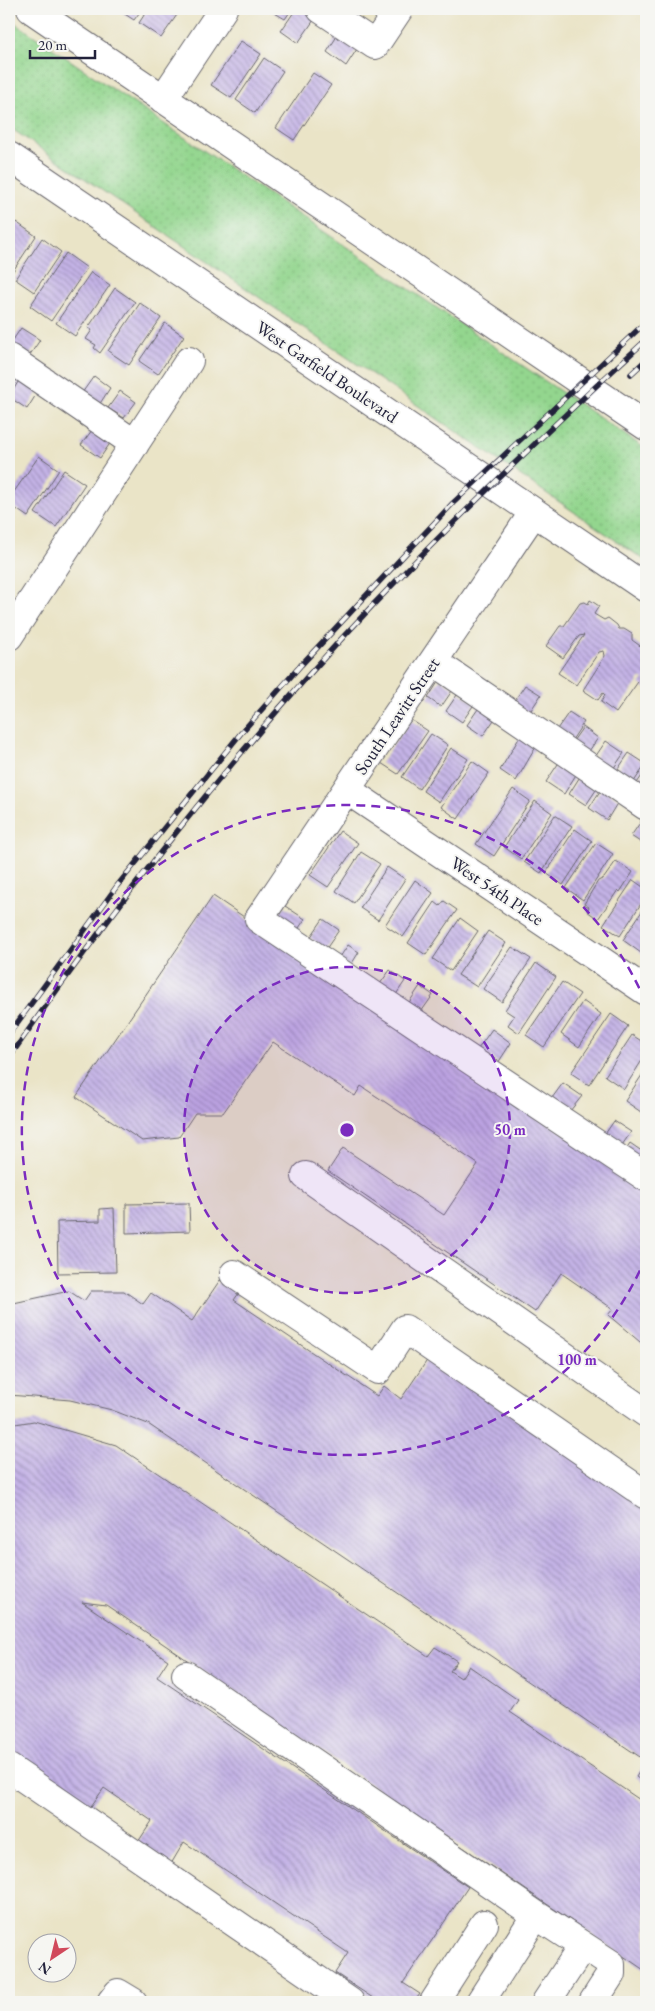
<svg xmlns="http://www.w3.org/2000/svg" width="655" height="2011" font-family="'EB Garamond',serif">
	<defs>
		<pattern id="grass-dots" width="8" height="8" patternUnits="userSpaceOnUse" patternTransform="scale(1.25)"><rect width="8" height="8" fill="#93d68e"/><path d="M2 2h.1M6 6h.1" fill="none" stroke="#7eb77b" stroke-width="1.8" stroke-linecap="round"/></pattern>
		<pattern id="building-back-hatch" width="6" height="6" patternUnits="userSpaceOnUse" patternTransform="scale(1.25)"><rect width="6" height="6" fill="#c4b3e6"/><path d="M-1 5l2 2M0 0l6 6M5-1l2 2" fill="none" stroke="#9f91bc"/></pattern>
	</defs>
	<rect width="100%" height="100%" fill="#f6f6f2"/>
	<filter id="ink" filterUnits="userSpaceOnUse"><feTurbulence type="fractalNoise" baseFrequency=".02" numOctaves="2"/><feDisplacementMap in="SourceGraphic" scale="10" xChannelSelector="R" yChannelSelector="G"/><feConvolveMatrix kernelMatrix="1 2 1 2 8 2 1 2 1" color-interpolation-filters="sRGB"/></filter>
	<filter id="wash" filterUnits="userSpaceOnUse"><feTurbulence type="fractalNoise" baseFrequency=".0096" numOctaves="4" result="noise"/><feDisplacementMap in="SourceGraphic" scale="20" xChannelSelector="R" yChannelSelector="G"/><feGaussianBlur stdDeviation="1.12" result="paint"/><feColorMatrix in="noise" values="0 0 0 0 0 0 0 0 0 0 0 0 0 0 0 0 0 1.4 0 .05"/><feComposite in="paint" operator="in"/></filter>
	<g filter="url(#wash)">
		<rect width="100%" height="100%" fill="#eae4c7"/>
		<path fill="url(#grass-dots)" stroke="#5a7c64" d="M9,19L646,449V561L9,127Z"/>
		<g id="blocks">
			<path fill="url(#building-back-hatch)" d="M117,9H142L134,20Z
				M148,9H181L161,38L139,23Z
				M268,9H292L285,19Z
				M296,9H304L316,17L298,43L281,31Z
				M339,33L359,46L346,66L327,52Z
				M241,41L261,54L231,98L211,85Z
				M264,58L283,71L255,113L236,100Z
				M313,73L331,85L294,140L276,128Z
				M16,222L36,236L9,277V232Z
				M42,238L61,252L34,292L15,279Z
				M66,253L87,268L51,321L30,306Z
				M91,272L110,285L75,336L56,323Z
				M115,288L135,302L100,353L94,348L96,345L86,339L92,330L88,328Z
				M140,303L161,318L129,365L108,351Z
				M165,323L184,336L158,374L139,361Z
				M21,328L40,340L27,359L9,346Z
				M94,376L110,388L99,405L82,393Z
				M21,377L39,390L27,409L9,397Z
				M120,391L136,402L124,418L108,408Z
				M95,426L113,439L100,458L81,445Z
				M39,456L59,470L28,517L9,504V499Z
				M64,470L85,484L56,527L35,513Z
				M590,600L599,606L594,614L604,620L608,618L617,625L619,629H624L632,634V640L643,648L646,647V689L640,684L644,679H640L616,713L601,702L605,695L603,693L598,700L583,690L605,656L604,651L599,652L576,685L558,673L584,635L579,636L563,658L546,646L560,626H564L580,603L585,602L588,604Z
				M440,679L454,688L441,707L428,698Z
				M525,685L541,695L529,713L513,703Z
				M459,692L475,703L462,722L446,711Z
				M480,706L496,717L483,736L467,725Z
				M569,712L584,722L570,743L555,732Z
				M411,720L428,731L398,774L381,763Z
				M583,727L598,738L587,754L571,744Z
				M431,734L448,745L419,789L402,777Z
				M521,735L537,745L516,781L500,770Z
				M606,741L624,753L611,772L593,760Z
				M451,748L468,759L439,802L423,791Z
				M629,753L646,764L633,783L616,772Z
				M472,761L489,773L458,819L441,807Z
				M560,761L577,773L564,794L546,782Z
				M646,770V794L635,786Z
				M581,775L598,787L586,805L569,794Z
				M602,788L619,800L607,820L589,808Z
				M513,789L530,801L494,856L476,844Z
				M535,801L552,813L521,859L504,847Z
				M555,815L572,826L541,873L524,862Z
				M644,817L646,819V846L631,836Z
				M575,829L592,841L563,885L546,873Z
				M340,831L358,843L328,887L310,875Z
				M596,843L613,854L583,900L566,888Z
				M361,852L380,864L354,903L336,891Z
				M616,861L633,872L620,892L618,890L598,919L587,911L589,907L584,904L598,881L604,878Z
				M387,867L405,879L378,920L360,908Z
				M415,880L433,893L403,937L385,925Z
				M633,880L646,889V896L620,936L603,925Z
				M213,896L646,1189V1347L608,1315L613,1309L561,1273L535,1312L328,1171L343,1148L444,1215L478,1164L361,1086L355,1096L273,1042L223,1113H195L179,1137L142,1141L76,1097Z
				M444,901L457,910L426,955L408,943L435,902L440,906Z
				M646,905V944L641,953L623,940Z
				M285,906L305,919L293,937L273,924Z
				M460,918L478,931L451,971L433,959Z
				M323,919L339,930L326,949L310,938Z
				M488,931L506,943L477,987L458,975Z
				M348,945L359,952L349,968L338,960Z
				M512,947L531,959L502,1002L483,989Z
				M536,963L556,977L519,1033L508,1025L514,1016L505,1010Z
				M390,970L405,981L393,999L377,988Z
				M562,982L580,994L544,1047L526,1035Z
				M420,986L433,995L421,1012L408,1004Z
				M583,1001L601,1014L579,1047L561,1034Z
				M611,1014L628,1026L589,1085L571,1073Z
				M492,1029L511,1043L498,1063L478,1049Z
				M632,1035L646,1044V1054L624,1089L605,1076Z
				M646,1069V1105L641,1112L625,1101Z
				M563,1083L582,1096L570,1111L552,1098Z
				M614,1121L631,1132L620,1148L603,1137Z
				M630,1143L646,1154V1159L638,1171L620,1158Z
				M189,1203L190,1231L126,1233V1204Z
				M114,1208L116,1272L58,1273L57,1222L100,1221V1209Z
				M220,1280L239,1293L234,1300L377,1396L384,1386L401,1399L430,1356L646,1502V1784L636,1777L646,1761L148,1424L112,1410L70,1400L9,1395V1304L69,1291L84,1301L91,1291H124L143,1304L151,1293L192,1321Z
				M34,1421L116,1445L428,1656L435,1647L457,1661L450,1671L461,1678L469,1666L518,1700L510,1712L646,1804V1966L644,1970L106,1605L82,1602L168,1660L157,1677L468,1887L403,1983L420,1994L414,2002H379L335,1973L348,1953L184,1842L171,1864L138,1842L152,1821L104,1788L89,1809L9,1755V1425Z"/>
		</g>
	</g>
	<g filter="url(#ink)">
		<use href="#blocks" fill-opacity="0" stroke="#68666c" stroke-width="1"/>
		<g fill="none" stroke-linecap="round" stroke-linejoin="round">
			<defs>
				<path id="minor" d="M31,9L646,426
					M321,9L375,45L399,9
					M163,99L223,9
					M9,156L646,588
					M9,358L135,444
					M534,512L259,919L646,1177
					M9,636L189,361
					M434,662L646,806
					M347,790L646,991
					M306,1176L646,1413
					M234,1274L378,1370L405,1329L646,1495
					M186,1675L536,1915
					M9,1768L350,2002
					M111,2002L118,1993L133,2002
					M434,2002L484,1924
					M480,2002L536,1915L611,1964V1974L593,2002
					M546,2002L583,1946"/>
			</defs>
			<use href="#minor" stroke="#68666c" stroke-width="30"/>
			<use href="#minor" stroke="#fff" stroke-width="28"/>
			<defs>
				<path id="rail" d="M631,374L646,360
					M9,1034L117,886L241,733L301,665L453,503L646,322
					M9,1058C119,899 239,747 372,606C460,514 552,426 646,340"/>
			</defs>
			<use href="#rail" stroke="#22223b" stroke-width="5.5"/>
			<use href="#rail" stroke="#f6f6f2" stroke-width="4" stroke-dasharray="11" stroke-linecap="butt"/>
		</g>
	</g>
	<circle cx="347" cy="1130" r="163" fill="#7b2cbf" fill-opacity=".12"/>
	<g fill="none" stroke="#7b2cbf" stroke-width="2.5" stroke-dasharray="9 6">
		<circle cx="347" cy="1130" r="163"/>
		<path d="M646 1257A325 325 0 1 1 646 1003"/>
	</g>
	<g text-anchor="middle" stroke-width="4" stroke-linejoin="round" paint-order="stroke">
		<g font-size="18" fill="#22223b" stroke="#f6f6f2">
			<text transform="translate(327 372) rotate(34)" y="6">West Garfield Boulevard</text>
			<text transform="translate(397 716) rotate(-56)" y="6">South Leavitt Street</text>
			<text transform="translate(497 891) rotate(34)" y="6">West 54th Place</text>
		</g>
	</g>
	<circle cx="347" cy="1130" r="8" fill="#7b2cbf" stroke="#f6f6f2" stroke-width="2.5"/>
	<g font-size="15" text-anchor="middle" font-weight="bold" fill="#7b2cbf" stroke="#f6f6f2" stroke-width="4" stroke-linejoin="round" paint-order="stroke">
		<text x="510" y="1135">50 m</text>
		<text x="577" y="1365">100 m</text>
	</g>
	<rect width="655" height="2011" fill="none" stroke="#f6f6f2" stroke-width="30"/>
	<g transform="translate(52 1958) rotate(215)"><circle r="24" fill="#f6f6f2" stroke="#a1a1a9"/>
	<path d="M0-4L9 19L0 12L-9 19Z" fill="#d1495b"/>
	<text y="-8" font-size="14" font-weight="bold" text-anchor="middle" fill="#22223b">N</text>
	</g>
	<path d="M30 50v8h65v-8" fill="none" stroke="#22223b" stroke-width="2.5"/>
	<text x="38" y="50" font-size="15" fill="#22223b" stroke="#f6f6f2" stroke-width="4" paint-order="stroke">20 m</text>
</svg>
